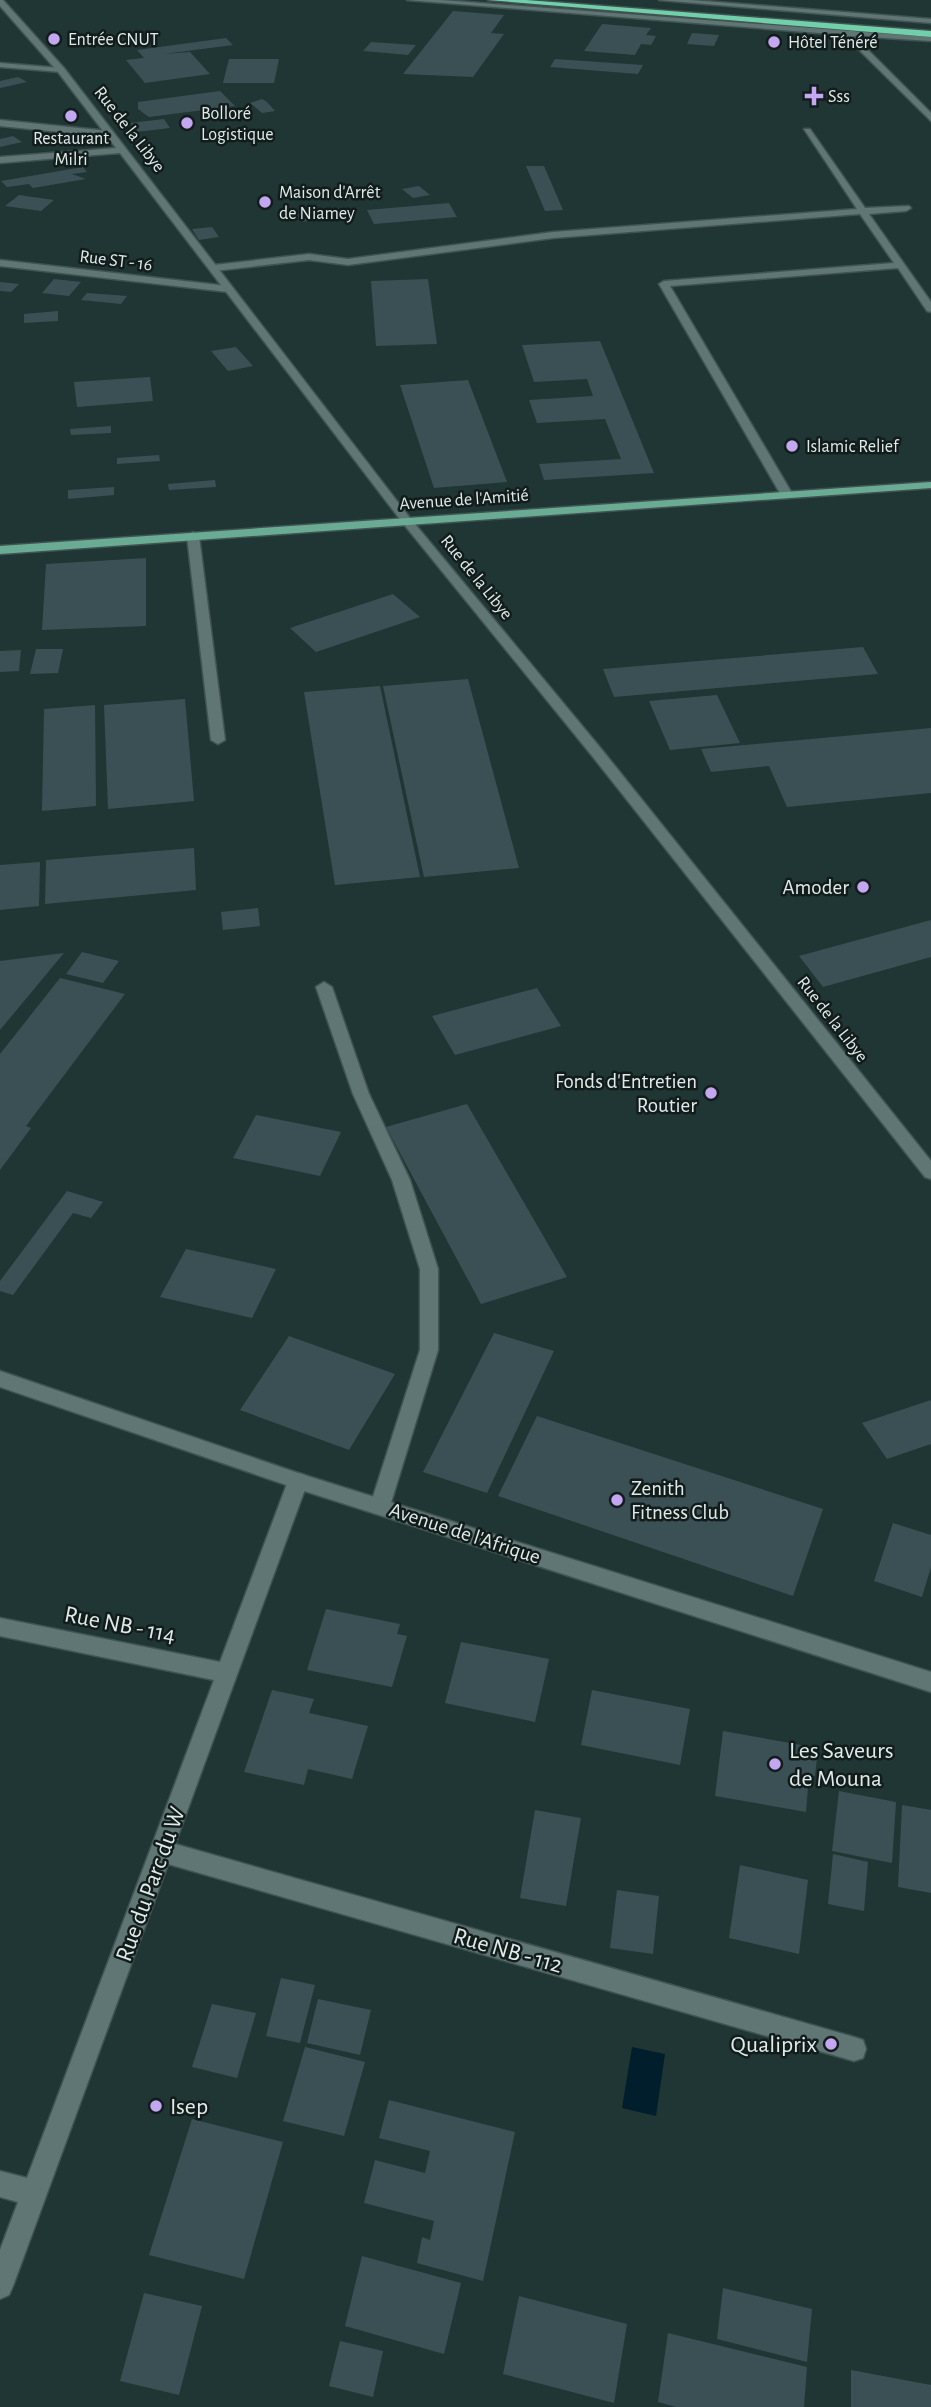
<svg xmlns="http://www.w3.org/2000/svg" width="931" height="2407" font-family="'Alegreya Sans',sans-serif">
	<rect width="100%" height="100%" fill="#203634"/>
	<path fill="#011e2c" d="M632,2047L665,2054L656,2116L622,2108Z"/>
	<path fill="#3a5054" d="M453,11L504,15L491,33L504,34L473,77L403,74Z
		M602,24L651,28L646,35L656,36L651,45L641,44L635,55L584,51Z
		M692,33L719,35L714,46L687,44Z
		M226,38L233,45L164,54L190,52L210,74L145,83L126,60L144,58L137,50Z
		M371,42L416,45L408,55L363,51Z
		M229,59H279L274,83H223Z
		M555,59L643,65L638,74L550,67Z
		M18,77L27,82L0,88V81Z
		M220,91L235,106L149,117L138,109V102Z
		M262,99L267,102L275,111L262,113L250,103Z
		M164,119L170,128L136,132L130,123Z
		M13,136L22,142L0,147V139Z
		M526,166H544L563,210L545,211Z
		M83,167L87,172L72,174L86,179L33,188L29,184L7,187L1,181Z
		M419,186L430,195L413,198L402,189Z
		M19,195L54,200L41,211L5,206Z
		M449,203L457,217L374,224L367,210Z
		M314,211L321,219L302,222L295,214Z
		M212,227L219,237L199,240L192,229Z
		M54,279L81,282L69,296L42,293Z
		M428,279L437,344L376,346L371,281Z
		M0,282L19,284L11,292L0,291Z
		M87,293L127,296L121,304L81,300Z
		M58,311V321L24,323V314Z
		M600,341L654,473L544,480L539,464L621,459L605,419L537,423L529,400L593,396L587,379L534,382L522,345Z
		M236,347L253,366L228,371L211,351Z
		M150,377L153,401L77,407L74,382Z
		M468,380L507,482L434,488L400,385Z
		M111,426V433L71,435L70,429Z
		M159,455L160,461L117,464V458Z
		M215,480L216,487L169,490L168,484Z
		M114,487V495L68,499V490Z
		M146,558V626L42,630L46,564Z
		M393,594L420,617L316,652L290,628Z
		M863,647L878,674L614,697L603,669Z
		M36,649H63L58,673L30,674Z
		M21,650L19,671L0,672V651Z
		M468,679L519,868L424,877L383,686Z
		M380,686L420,877L335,885L304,692Z
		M717,695L740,743L670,750L649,701Z
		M185,699L194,801L108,809L104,705Z
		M95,705L96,806L42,811L44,709Z
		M931,728V793L787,807L769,766L711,772L701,749Z
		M194,848L196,890L45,904L46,860Z
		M40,862L39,906L0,910V865Z
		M258,908L260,926L223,930L221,912Z
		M931,920V957L823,987L799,956Z
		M82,952L119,961L103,983L66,974Z
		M64,953L0,1030V961Z
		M60,978L125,994L26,1126L31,1128L0,1170V1054Z
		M537,988L561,1026L455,1055L432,1016Z
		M467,1104L567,1277L481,1304L386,1127Z
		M256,1115L341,1132L320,1176L233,1158Z
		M67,1191L103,1202L91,1218L73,1213L13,1295L0,1291V1281Z
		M186,1249L276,1269L252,1318L160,1297Z
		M494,1333L554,1351L487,1493L423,1472Z
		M289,1336L395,1374L349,1450L240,1410Z
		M931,1400V1444L887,1459L862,1423Z
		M537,1416L823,1509L793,1596L498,1496Z
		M893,1523L931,1535V1567L922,1597L874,1581Z
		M326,1609L400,1624L397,1634L407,1636L392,1687L307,1670Z
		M461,1642L549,1659L535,1722L445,1703Z
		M272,1690L314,1699L309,1713L368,1726L352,1779L308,1769L304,1785L244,1772Z
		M592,1690L690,1709L680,1765L581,1745Z
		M723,1731L818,1748L815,1776H809L806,1812L715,1796Z
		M839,1791L896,1802L892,1863L832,1851Z
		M902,1805L931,1810V1893L898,1887Z
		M535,1810L581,1818L566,1906L520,1898Z
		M833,1854L868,1862L864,1911L828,1904Z
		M740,1865L808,1880L799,1954L729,1938Z
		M617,1890L659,1896L653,1954L610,1948Z
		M281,1978L315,1985L300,2043L266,2036Z
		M318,1999L371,2010L360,2055L307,2043Z
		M212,2004L256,2013L237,2078L192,2067Z
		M305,2047L365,2062L344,2136L283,2121Z
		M389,2100L515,2132L483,2281L417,2263L422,2237L430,2240L434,2221L364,2203L375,2160L425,2173L430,2151L379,2138Z
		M192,2119L283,2142L244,2279L149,2255Z
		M362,2256L461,2283L444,2354L345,2326Z
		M723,2288L812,2309L807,2362L717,2339Z
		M144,2293L202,2306L179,2395L120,2381Z
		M519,2296L627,2324L614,2403L503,2374Z
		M668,2333L807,2367L804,2407H676L658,2402Z
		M340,2341L383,2351L373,2397L329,2386Z
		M851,2370L931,2385V2407H851Z"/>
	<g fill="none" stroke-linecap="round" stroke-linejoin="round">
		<defs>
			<path id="lane" d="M804,129H810L865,208L909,206L911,208L906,211L869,214L931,302V312L927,311L898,268L670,286L793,495L787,498L781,495L659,284L664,281L894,263L860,214L553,238L348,265L309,260L214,271L209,268L214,265L309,254L348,259L553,232L857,209Z
				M193,532L199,536L225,740L218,744L211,740L187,536Z
				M324,982L332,987L369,1094L410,1180L438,1269V1350L390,1506L387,1512L380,1514L373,1512L370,1506L420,1350V1269L392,1180L353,1094L316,987Z"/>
			<path id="street" d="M0,63L61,68L65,70L61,72L0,67Z
				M0,120L109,131L113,134L109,137L0,126Z
				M0,260L228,286L233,289L228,292L0,266Z
				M298,1473L305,1475L308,1481L175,1844L854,2037L863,2040L866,2049L863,2058L854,2061L168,1864L13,2286L9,2295L0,2299V2250L18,2202L0,2197V2171L27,2178L214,1680L0,1636V1618L220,1662L288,1481L291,1475Z"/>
			<path id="secondary" d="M0,0H3L64,68L410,518L603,751L931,1161V1179L925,1177L593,757L402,522L120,153L0,163V157L116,148L58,72L0,6Z
				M407,0H441L931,37V41L854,36L931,113V121L844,35Z
				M659,0H691L931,19V23Z
				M0,1371L298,1473L931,1672V1692L298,1489L0,1387Z"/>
			<path id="primary" d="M931,482V488L0,554V546Z"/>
			<path id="highway" d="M488,0H526L931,31V37Z"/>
		</defs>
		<use href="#lane" stroke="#405352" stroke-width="3"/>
		<use href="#street" stroke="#405352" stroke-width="3"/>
		<use href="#secondary" stroke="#405352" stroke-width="3"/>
		<use href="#primary" stroke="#405352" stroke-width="3"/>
		<use href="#highway" stroke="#405352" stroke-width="3"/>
		<use href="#lane" fill="#5f7674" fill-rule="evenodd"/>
		<use href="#street" fill="#5f7674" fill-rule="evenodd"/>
		<use href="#secondary" fill="#5f7674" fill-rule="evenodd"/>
		<use href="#primary" fill="#6aab94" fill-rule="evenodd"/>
		<use href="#highway" fill="#71cfaa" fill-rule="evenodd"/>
	</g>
	<g fill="#c4a7f1" stroke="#121c1b" stroke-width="2.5">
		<circle cx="54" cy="39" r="7"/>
		<circle cx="774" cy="42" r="7"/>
		<path d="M810.5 85.5h7v7h7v7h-7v7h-7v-7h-7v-7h7z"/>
		<circle cx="71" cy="116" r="7"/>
		<circle cx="187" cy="123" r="7"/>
		<circle cx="265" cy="202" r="7"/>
		<circle cx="792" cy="446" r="7"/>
		<circle cx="863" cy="887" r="7"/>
		<circle cx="711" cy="1093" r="7"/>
		<circle cx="617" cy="1500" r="7"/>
		<circle cx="775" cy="1764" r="7"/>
		<circle cx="831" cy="2044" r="7"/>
		<circle cx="156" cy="2106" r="7"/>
	</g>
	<g text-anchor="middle" stroke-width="5" stroke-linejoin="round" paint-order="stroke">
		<g font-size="18" fill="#deebea" stroke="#121c1b" text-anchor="start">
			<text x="68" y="45">Entrée CNUT</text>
			<text x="788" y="48">Hôtel Ténéré</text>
			<text x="828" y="102">Sss</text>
			<text x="201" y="119">Bolloré<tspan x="201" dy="21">Logistique</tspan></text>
			<text x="71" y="144" text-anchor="middle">Restaurant<tspan x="71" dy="21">Milri</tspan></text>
			<text x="279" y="198">Maison d'Arrêt<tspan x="279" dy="21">de Niamey</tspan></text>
			<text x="806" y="452">Islamic Relief</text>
		</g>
		<g font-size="18" fill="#deebea" stroke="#121c1b">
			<text transform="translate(130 129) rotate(52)" y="6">Rue de la Libye</text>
			<text transform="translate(116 260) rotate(7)" y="6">Rue ST - 16</text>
			<text transform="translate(464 499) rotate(-4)" y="6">Avenue de l'Amitié</text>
			<text transform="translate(477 577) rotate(51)" y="6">Rue de la Libye</text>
			<text transform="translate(833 1019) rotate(52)" y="6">Rue de la Libye</text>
		</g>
		<g font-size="21" fill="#deebea" stroke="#121c1b" text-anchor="end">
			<text x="849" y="894">Amoder</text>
			<text x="697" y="1088">Fonds d'Entretien<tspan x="697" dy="24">Routier</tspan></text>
			<text x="631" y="1495" text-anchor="start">Zenith<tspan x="631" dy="24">Fitness Club</tspan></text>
		</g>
		<g font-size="21" fill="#deebea" stroke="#121c1b">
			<text transform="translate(465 1533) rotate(18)" y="7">Avenue de l'Afrique</text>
		</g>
		<g font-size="24" fill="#deebea" stroke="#121c1b">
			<text transform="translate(120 1624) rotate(11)" y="8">Rue NB - 114</text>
			<text transform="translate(150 1884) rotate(-70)" y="8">Rue du Parc du W</text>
			<text transform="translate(508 1950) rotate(16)" y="8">Rue NB - 112</text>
		</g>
		<g font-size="24" fill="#deebea" stroke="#121c1b" text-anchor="start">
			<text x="789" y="1758">Les Saveurs<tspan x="789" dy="28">de Mouna</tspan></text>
			<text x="817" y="2052" text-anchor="end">Qualiprix</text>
			<text x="170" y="2114">Isep</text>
		</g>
	</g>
</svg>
